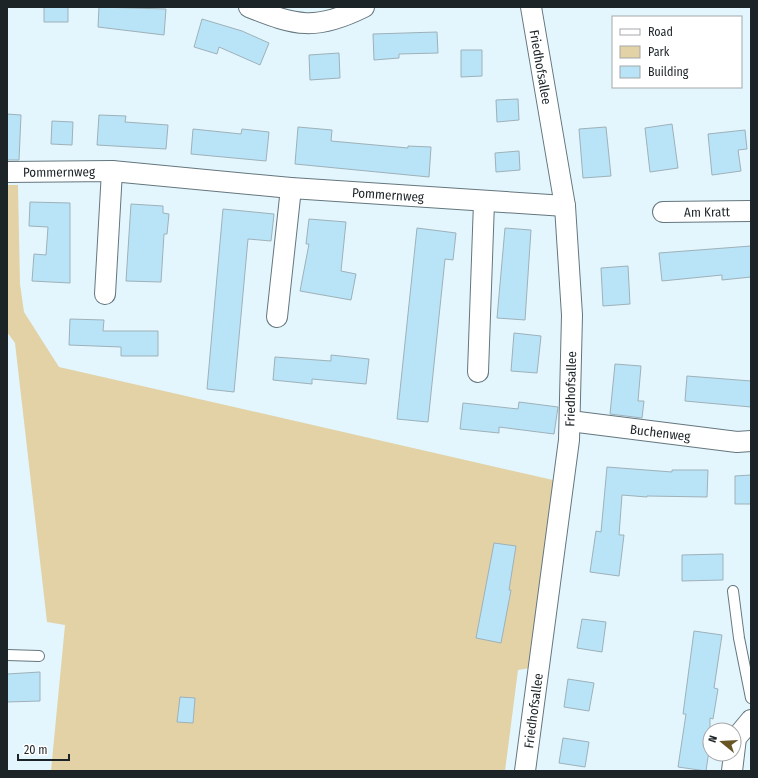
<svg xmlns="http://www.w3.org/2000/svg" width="758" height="778" font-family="'Fira Sans Condensed',sans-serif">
	<rect width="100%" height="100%" fill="#e3f6fe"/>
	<path fill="#e2d2a6" d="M7,185H18L20,284L24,312L59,367L553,480L530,668L518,670L505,771H51L65,625L47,622L15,343L7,332Z"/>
	<path fill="#b9e4f7" stroke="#9eb1b9" d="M44,7H68V22H44Z
		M99,7L166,9L164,35L98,27Z
		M202,19L242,31L269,43L260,65L219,47L217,54L194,47Z
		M437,32L438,53L399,54V58L374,60L373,34Z
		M461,50H482V76L461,77Z
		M339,53L340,78L310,80L309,55Z
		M518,99L519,120L497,122L496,100Z
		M7,114L21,115L19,160H7Z
		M99,115L126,116L125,122L168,125L166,149L97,145Z
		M52,121L73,122L72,145L51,144Z
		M672,124L678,168L650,172L645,128Z
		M298,127L332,130L331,141L408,148V146L431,147L429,177L295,164Z
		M606,127L611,176L583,178L579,129Z
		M193,129L241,134L242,129L269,132L266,161L191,154Z
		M745,130L747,149L738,150L741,171L712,175L708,134Z
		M519,151L520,170L496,172L495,153Z
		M30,202L70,203V283L32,281L34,254L46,255L48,227L29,226Z
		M131,204L163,206V213L169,214L167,234H164L161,282L126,281Z
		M223,209L274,214L271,241L248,239L234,392L207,389Z
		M309,219L346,222L341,271L356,274L351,300L300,291L309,244H306Z
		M417,228L456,233L453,260L445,259L428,422L397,419Z
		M505,228L531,230L525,320L497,318Z
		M751,246V277L722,280V275L662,281L659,253Z
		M628,266L630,304L603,306L601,268Z
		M70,319L104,320L103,331H158V356H121V347L69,345Z
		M514,333L541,336L537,373L511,371Z
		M331,355L369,359L366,384L312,379V384L273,380L275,357L331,361Z
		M615,364L641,366L638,401H644L642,418L610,414Z
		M687,376L751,381V407L685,401Z
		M519,402L558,407L554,434L499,427V433L460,429L463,403L518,409Z
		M607,467L672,472V470H708L707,497L647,496V497L622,495L619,535H624L619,576L590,572L596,531L601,532Z
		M751,475V504H735V476Z
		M494,543L516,546L509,590H511L501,643L476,638Z
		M723,554V580L682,581V555Z
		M582,619L606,622L602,652L577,648Z
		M694,631L722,635L714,688L718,689L713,719L710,718V744L706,771L678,767L686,714H683Z
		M40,672V701L7,702V674Z
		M568,679L594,683L589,711L564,707Z
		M180,697L195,698L193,723L177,722Z
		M563,738L589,742L585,767L559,763Z"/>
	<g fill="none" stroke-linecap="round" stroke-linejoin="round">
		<defs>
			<path id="service" d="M733,591L739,638L751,698
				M7,655L39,656"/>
			<g id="minor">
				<path d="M249,7C296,26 316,31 364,7"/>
				<path id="s1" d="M7,172L112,171L291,188L565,206"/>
				<path id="s2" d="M663,212L751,211"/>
				<path d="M105,294L112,171"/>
				<path d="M277,317L291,188"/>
				<path d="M478,372L484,202"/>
				<path id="s3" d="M570,421L737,442L751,441"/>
				<path id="s4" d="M525,771L569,440L572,315L565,206L531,7"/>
				<path d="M732,771L736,738L751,720"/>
			</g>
		</defs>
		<use href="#service" stroke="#65767d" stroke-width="12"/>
		<use href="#minor" stroke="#65767d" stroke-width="22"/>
		<use href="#service" stroke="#fff" stroke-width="10"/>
		<use href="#minor" stroke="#fff" stroke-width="20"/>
	</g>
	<g text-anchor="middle" stroke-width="3" stroke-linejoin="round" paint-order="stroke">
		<g font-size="13" fill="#1d2427" stroke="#fff">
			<text transform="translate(541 67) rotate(80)" y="5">Friedhofsallee</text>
			<text dy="5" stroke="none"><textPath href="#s1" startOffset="52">Pommernweg</textPath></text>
			<text dy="5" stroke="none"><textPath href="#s1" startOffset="382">Pommernweg</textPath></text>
			<text dy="5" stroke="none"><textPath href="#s2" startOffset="44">Am Kratt</textPath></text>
			<text dy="5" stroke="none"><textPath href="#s4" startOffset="385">Friedhofsallee</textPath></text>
			<text dy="5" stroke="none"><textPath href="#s3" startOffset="91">Buchenweg</textPath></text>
			<text dy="5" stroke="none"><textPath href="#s4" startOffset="61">Friedhofsallee</textPath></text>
		</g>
	</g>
	<rect width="758" height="778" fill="none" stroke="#1d2427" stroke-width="16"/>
	<rect x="612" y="16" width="130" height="72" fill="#ffffff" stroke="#a5a7a9"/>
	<rect x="620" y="29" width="20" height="6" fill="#ffffff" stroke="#a5a7a9"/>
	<text x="648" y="36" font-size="12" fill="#1d2427">Road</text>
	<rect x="620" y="46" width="20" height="12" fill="#e2d2a6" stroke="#a5a7a9"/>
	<text x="648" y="56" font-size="12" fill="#1d2427">Park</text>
	<rect x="620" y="66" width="20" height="12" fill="#b9e4f7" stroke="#a5a7a9"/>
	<text x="648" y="76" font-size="12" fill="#1d2427">Building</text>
	<g transform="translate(722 742) rotate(288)"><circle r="19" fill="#ffffff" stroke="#a5a7a9"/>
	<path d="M0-3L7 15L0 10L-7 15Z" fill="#675624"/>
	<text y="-6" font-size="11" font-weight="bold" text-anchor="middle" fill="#1d2427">N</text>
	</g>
	<path d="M18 754v6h51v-6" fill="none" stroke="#1d2427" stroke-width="2"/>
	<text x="24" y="754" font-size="12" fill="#1d2427" stroke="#ffffff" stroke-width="3" paint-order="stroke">20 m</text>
</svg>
